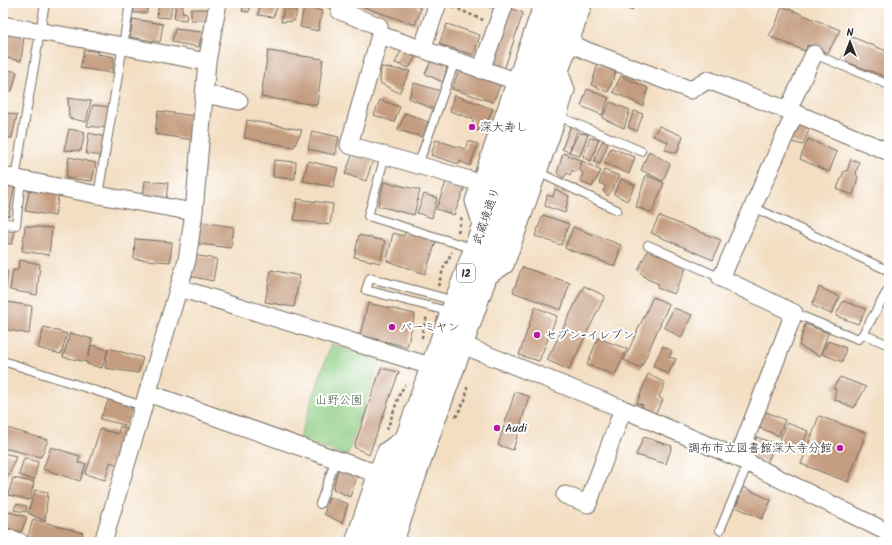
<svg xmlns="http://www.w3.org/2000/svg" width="892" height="545" font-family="Kalam,'Klee One',sans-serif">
	<rect width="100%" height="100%" fill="#fff"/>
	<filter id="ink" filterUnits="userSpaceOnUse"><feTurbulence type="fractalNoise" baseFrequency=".025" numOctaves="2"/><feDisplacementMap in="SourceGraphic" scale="8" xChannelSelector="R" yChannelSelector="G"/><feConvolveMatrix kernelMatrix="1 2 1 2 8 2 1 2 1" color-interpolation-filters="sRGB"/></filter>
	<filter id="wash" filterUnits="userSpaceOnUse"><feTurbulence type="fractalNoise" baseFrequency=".012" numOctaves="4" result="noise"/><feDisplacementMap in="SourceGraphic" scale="16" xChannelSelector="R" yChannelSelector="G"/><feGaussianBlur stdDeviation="0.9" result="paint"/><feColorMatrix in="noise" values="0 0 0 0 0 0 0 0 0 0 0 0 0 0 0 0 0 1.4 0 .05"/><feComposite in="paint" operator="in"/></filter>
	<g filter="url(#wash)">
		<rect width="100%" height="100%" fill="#f3dec2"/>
		<path fill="#8fcd84" stroke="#5d7c58" d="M331,344L380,360L347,456L299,439Z"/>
		<g id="blocks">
			<path fill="#c49c7f" d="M134,3H147V13H134Z
				M159,3H172L170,18L157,17Z
				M176,3L183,5L182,12L187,13L186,20L174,19Z
				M244,3H251L249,12L242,11Z
				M260,3L278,5L273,17L258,15Z
				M318,3H337L336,11Z
				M355,3H407L421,8L415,25L355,4Z
				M477,3H496L494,8Z
				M615,3H635L632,11Z
				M782,6L840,30L828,53L807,45L805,51L769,36L776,24Z
				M304,7L322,11L318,31L300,27Z
				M284,8L297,12L294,21L281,22Z
				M510,8L523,13L504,70L490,63Z
				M191,9H208L207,20H191Z
				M133,19L163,24L160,42L130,37Z
				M447,24L480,35L474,55L439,44Z
				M175,29L202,32L199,47L172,42Z
				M3,31L24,36L21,61L3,57Z
				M852,37L889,52V78L841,60Z
				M403,47L418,53L409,68L395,63Z
				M84,50L99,52L98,54L114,57L112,73L80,68Z
				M268,51L323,59L317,105L261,97Z
				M432,59L448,63L443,82L425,74Z
				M598,64L616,72L608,92L591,85Z
				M381,67L410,71L399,93L380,83Z
				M460,67L502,81L493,102L452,89Z
				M3,69L17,72L12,91L3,90Z
				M621,76L648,88L643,106L613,92Z
				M414,83L441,91L433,109L409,98Z
				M587,89L609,98L602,115L581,106Z
				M454,95L493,109L483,131L472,129L473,119L450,111Z
				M68,98L91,101L86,122L69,118Z
				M380,100L400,107L394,122L374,115Z
				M610,102L630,110L624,128L602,118Z
				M93,105L109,107L106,128L87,126Z
				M158,111L195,116L193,140L155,134Z
				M634,111L643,114L637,131L628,127Z
				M3,112L17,115L12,138L3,137Z
				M405,113L428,122L423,137L398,130Z
				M247,120L302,130L294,147L244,138Z
				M794,120L810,127L803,145L788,141Z
				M571,125L578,129L569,152L562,149Z
				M659,126L683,136L677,153L665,150L668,142L653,136Z
				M69,129L85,132L81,151L64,150Z
				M312,131L339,137L335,155L308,149Z
				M89,133L105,137L104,156L86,154Z
				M579,133L588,134L580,156L569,152Z
				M590,138L599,139L591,161L583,157Z
				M808,139L837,152L829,172L800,159Z
				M436,140L465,149L468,141L478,144L470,166L460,161L459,164L431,155Z
				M602,141L608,144L600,164L594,162Z
				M611,148L635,157L629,174L604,163Z
				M649,151L670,164L663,181L641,170Z
				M353,153L373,160L366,181L345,174Z
				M563,153L582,161L576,172L572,170L570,175L567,173L564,178L557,173Z
				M69,157L96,163L92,181L66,178Z
				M851,159L859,162L856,174L858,177L853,195L837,189L844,171H847Z
				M274,160L296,162L295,179L273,177Z
				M308,161L338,168L333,187L303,181Z
				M582,161L601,171L592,187L580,181L583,173L580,171Z
				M604,170L620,176L608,196L603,191L606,186L599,183Z
				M646,175L664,183L652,213L636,207Z
				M448,177L466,184L454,215L436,209Z
				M621,179L635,185L627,201L614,194Z
				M3,181L15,182L9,216L3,215Z
				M145,181L168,183L166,199L143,197Z
				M384,182L420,190L414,215L378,206Z
				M30,187L59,191L55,216L25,211Z
				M555,189L569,196L565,213L545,206L547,195L553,197Z
				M424,194L437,198L432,218L417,213Z
				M297,199L333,204L330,225L294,220Z
				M543,215L569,224L561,245L535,236Z
				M659,216L721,240L713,260L651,233Z
				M194,221L234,227L231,248L192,243Z
				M25,226L52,228L49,255L22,251Z
				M573,227L621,245L615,266L565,248Z
				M406,229L437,239L425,274L387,261L393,233L404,236Z
				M3,230L15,232L12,244L3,243Z
				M359,235L385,241L380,263L354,257Z
				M135,239L172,242L170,262L134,259Z
				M649,248L687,266L674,294L657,288L659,284L647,279L638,270Z
				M193,255L217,259L213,281L189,276Z
				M19,260L40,264L37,295L10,290L13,270H18Z
				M522,267L570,283L561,310L513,292Z
				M271,270L300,276L294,307L265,302Z
				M3,271H8L6,291L3,290Z
				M584,286L605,296L569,370L547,360Z
				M819,287L840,297L831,314L812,305Z
				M653,297L669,304L641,368L624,360Z
				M843,301L866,309L858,324L836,316Z
				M7,302L32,306L29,334L4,329Z
				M368,303L415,314L407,347L360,335Z
				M535,307L557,316L539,361L519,355Z
				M674,308L692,315L681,338L664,327Z
				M805,324L828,333L820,356L799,346Z
				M44,327L67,334L61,354L38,348Z
				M70,333L92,339L88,357L92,345L108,350L102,368L87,364V362L63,357Z
				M598,338L627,349L615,375L587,365Z
				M828,341L846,348L842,362L822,354Z
				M663,346L672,351L669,357L676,359L668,374L653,366Z
				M108,348L143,358L138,373L105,368Z
				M381,368L399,372L369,455L354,447Z
				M648,374L665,383L659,397L663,400L654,416L641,410L643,405L637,403Z
				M840,377L866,387L854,408L834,399L836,389L833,388Z
				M515,392L529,396L513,450L498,445Z
				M109,399L132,407L125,425L100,419Z
				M759,409L785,420L779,436L753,425Z
				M819,416L866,433L848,482L801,464Z
				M787,423L808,431L800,450L779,442Z
				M120,426L132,431L121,466L110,462L105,480L85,474L91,458L100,429L118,434Z
				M3,427L48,440L41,457L3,448Z
				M644,437L672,446L666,464L636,455Z
				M757,437L775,444L767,463L749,457Z
				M51,447L80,456L78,463L86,464L80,481L43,469Z
				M3,453L16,456L9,475L3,474Z
				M24,458L38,462L34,480L19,475Z
				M338,469L357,476L350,497L333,489Z
				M13,478L34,482L30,500L8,495Z
				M743,487L771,500L762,519L736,507Z
				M35,490L48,492L45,521L28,513Z
				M329,497L348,504L342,523L324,514Z
				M16,504L27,506L26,512L14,510Z
				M9,512L27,517L21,532L5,527Z
				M33,519L83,533L80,542H66L67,541L54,540L51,542H34L27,540Z"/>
		</g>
	</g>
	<g filter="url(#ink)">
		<use href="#blocks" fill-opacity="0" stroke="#716a60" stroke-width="1"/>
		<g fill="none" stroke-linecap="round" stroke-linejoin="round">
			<defs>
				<path id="lane" d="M814,54L889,85
					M558,116L641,151
					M385,156L368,216L475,249
					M418,165L455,61
					M538,172L617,210
					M15,178L45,3
					M98,195L130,3
					M753,207L889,271
					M3,222L16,225L21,180
					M648,245L721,278
					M451,312L366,290L370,278L455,301
					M794,313L858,339L863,334L889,288
					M863,334L889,345
					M3,361L143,406
					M320,504L336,459
					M720,530L748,463"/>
				<path id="street" d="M341,3L340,11L379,26L380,35L349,145L480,183
					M3,25L123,46L207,62
					M380,35L516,81
					M567,41L587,51L691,90L708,80L795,113L889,152
					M422,49L438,3
					M481,70L505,3
					M204,94L239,101
					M788,110L814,54
					M3,176L98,195L194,212
					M482,226L474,201L543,3
					M484,279L505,265L558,116L566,90L558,68
					M179,288L443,370
					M450,340L623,409L738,458L889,533
					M148,393L366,470L377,473
					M738,458L794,313L721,278L795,113
					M565,495L588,504L623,409
					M3,537L20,542
					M103,542L187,260L194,212L207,62L218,3
					M354,542L377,473L386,451L408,435"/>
				<path id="primary" d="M370,542L432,366L475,249L560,3
					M392,542L434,420L466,333L581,3"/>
			</defs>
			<use href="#lane" stroke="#716a60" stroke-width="10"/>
			<use href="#street" stroke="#716a60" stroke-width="19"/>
			<use href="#primary" stroke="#716a60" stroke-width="24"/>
			<path stroke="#716a60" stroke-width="2.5" stroke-dasharray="3 3" stroke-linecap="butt" d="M453,7L483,20
				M885,135L889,124
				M458,232L462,216
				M438,286L444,267L452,252
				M422,338L423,328L427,317
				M456,417L466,398L467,387
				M387,430L400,393L405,385"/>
			<use href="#lane" stroke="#fff" stroke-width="8"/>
			<use href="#street" stroke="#fff" stroke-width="17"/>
			<use href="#primary" stroke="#fff" stroke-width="22"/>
		</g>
	</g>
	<g fill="#b5179e" stroke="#fff" stroke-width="1.5">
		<circle cx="472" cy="127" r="4"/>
		<circle cx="392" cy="327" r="4"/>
		<circle cx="537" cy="335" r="4"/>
		<circle cx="497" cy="428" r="4"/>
		<circle cx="840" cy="448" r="4"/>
	</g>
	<g text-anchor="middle" stroke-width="4" stroke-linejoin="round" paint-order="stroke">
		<rect fill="#fff" stroke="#6b6b6b" stroke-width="1" x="457" y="264" width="18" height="18" rx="3"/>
		<g font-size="11" font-weight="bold" fill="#2b2b2b">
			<text x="466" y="277">12</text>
		</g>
		<g font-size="12" fill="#2b2b2b" stroke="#fff" text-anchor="start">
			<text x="480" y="131">深大寿し</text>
			<text x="400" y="331">バーミヤン</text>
			<text x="545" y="339">セブン-イレブン</text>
			<text x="505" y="432">Audi</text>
			<text x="832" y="452" text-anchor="end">調布市立図書館深大寺分館</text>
		</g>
		<g font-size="12" fill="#2b2b2b" stroke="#fff">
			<text transform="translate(486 216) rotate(-71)" y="4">武蔵境通り</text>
		</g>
		<g font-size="12" fill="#495c46" stroke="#fff">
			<text x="339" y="404">山野公園</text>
		</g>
	</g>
	<rect width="892" height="545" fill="none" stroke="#fff" stroke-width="16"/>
	<g transform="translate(850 42)" stroke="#ffffff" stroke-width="3" paint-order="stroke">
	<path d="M0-3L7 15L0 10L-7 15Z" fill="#2b2b2b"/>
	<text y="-6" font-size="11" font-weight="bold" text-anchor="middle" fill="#2b2b2b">N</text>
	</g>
</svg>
